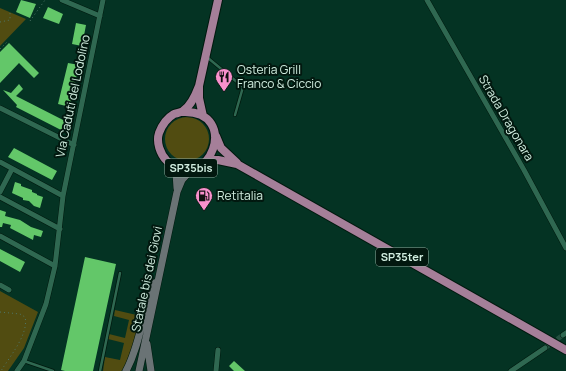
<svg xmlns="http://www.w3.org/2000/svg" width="566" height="371" font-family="Manrope,sans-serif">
	<rect width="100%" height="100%" fill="#043323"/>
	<path fill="#514c11" d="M0,8L26,19L0,46Z
		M165 139a22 22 0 1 1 44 0a22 22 0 1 1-44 0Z
		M0,291L38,312L24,348L8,371H0Z
		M115,310L141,316L144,310L127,366L121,371H103L105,357L120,360L124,343L108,339L109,334L125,338L129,320L114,316Z"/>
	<path fill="#63c769" d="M21,0L36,4L30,18L16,12Z
		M48,7L63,14L59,24L43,18Z
		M76,23L86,25L82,46L72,44Z
		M9,43L39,73L34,78L19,63L0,83V52Z
		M68,63L79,65L70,107L58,104Z
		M19,84L23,89L16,96L67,122L63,131L16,107L17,105L3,90L11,93Z
		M14,148L57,171L52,180L8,157Z
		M15,182L21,184V186L32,190V192L37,194V195L43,197L40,208L34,206L29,201L23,200V198L12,193Z
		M0,210L6,212L5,216L20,220L31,227L43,231L41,237L34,235L33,240L10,228L11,225L3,223L2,227H0Z
		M0,249L25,262L20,272L0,261Z
		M85,257L116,264L93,371H65L61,370Z
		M234,361L245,371H234L229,366Z"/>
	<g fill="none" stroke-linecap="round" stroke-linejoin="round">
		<path stroke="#234f3f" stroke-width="5" stroke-dasharray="5 2.5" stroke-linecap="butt" d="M545,348L563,335"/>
		<defs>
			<path id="lane" d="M208,58L243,87L235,115
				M24,361L53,371
				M100,371L120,273"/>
			<path id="street" d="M62,0L100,16
				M427,0L524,170L566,248
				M0,108L74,145
				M0,162L63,196
				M0,192L12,169
				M0,197L60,229
				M0,236L55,266
				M0,285L9,290
				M563,335L566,333
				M17,371L24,361L46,304L55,266L63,196L103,0
				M216,371L218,350
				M511,371L545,348"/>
			<path id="secondary" d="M172,165L176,172L177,188
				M147,344L151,371
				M126,371C141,343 142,311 155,283
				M139,371L177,192L182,180L193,168"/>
			<path id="primary" d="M183,112C242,110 209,197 167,161C160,154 156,142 159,133C162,125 167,118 174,114C177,113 180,113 183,111C191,106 196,94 199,86
				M203,116L199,98V86L218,0
				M216,136L221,148L237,163
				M208,160H218L237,164L566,350"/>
		</defs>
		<use href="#lane" stroke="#00190e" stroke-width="4"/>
		<use href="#street" stroke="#00190e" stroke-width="6"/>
		<use href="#secondary" stroke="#00190e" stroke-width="8"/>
		<use href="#primary" stroke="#00190e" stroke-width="10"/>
		<path stroke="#4f7768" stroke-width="1" stroke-dasharray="1 3" stroke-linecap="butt" d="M30,21L45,0
			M0,22L10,20V12
			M0,49L8,41
			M0,312L20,314L25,317C29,334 10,356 1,371"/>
		<use href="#lane" stroke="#2f6851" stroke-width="2.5"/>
		<use href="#street" stroke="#2f6851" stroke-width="5"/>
		<use href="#secondary" stroke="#6a7375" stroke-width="7"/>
		<use href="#primary" stroke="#a57f99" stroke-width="8"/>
	</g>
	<defs>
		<symbol id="restaurant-pin" viewBox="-11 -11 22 30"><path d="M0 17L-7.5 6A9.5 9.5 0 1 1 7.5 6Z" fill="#f890cc" stroke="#02180f"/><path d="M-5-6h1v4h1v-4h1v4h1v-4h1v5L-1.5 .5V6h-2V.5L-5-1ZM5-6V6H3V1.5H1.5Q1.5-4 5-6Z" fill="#111"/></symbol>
		<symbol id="fuel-pin" viewBox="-11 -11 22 30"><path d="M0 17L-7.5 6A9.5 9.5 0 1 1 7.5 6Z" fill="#f890cc" stroke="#02180f"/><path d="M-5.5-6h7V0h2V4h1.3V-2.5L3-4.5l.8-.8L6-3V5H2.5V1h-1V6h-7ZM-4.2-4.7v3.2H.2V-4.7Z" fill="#111"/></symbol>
	</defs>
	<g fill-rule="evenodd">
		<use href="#restaurant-pin" x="214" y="67" width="20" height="27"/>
		<use href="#fuel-pin" x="194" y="186" width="20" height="27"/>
	</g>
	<g text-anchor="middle" stroke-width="4" stroke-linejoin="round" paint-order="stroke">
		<g fill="#02180f" stroke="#92ada1" stroke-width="1">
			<rect x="165" y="159" width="52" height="18" rx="3"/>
			<rect x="376" y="248" width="52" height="18" rx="3"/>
		</g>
		<g font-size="11" font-weight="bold" fill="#d0eddf">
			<text x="191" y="172">SP35bis</text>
			<text x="402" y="261">SP35ter</text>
		</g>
		<g font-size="12" fill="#d0eddf" stroke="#02180f" text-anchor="start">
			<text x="237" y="74">Osteria Grill<tspan x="237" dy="14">Franco &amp; Ciccio</tspan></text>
			<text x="217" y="200">Retitalia</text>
		</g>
		<g font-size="12" fill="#d0eddf" stroke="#02180f">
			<text transform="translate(73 96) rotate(-78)" y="4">Via Caduti del Lodolino</text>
			<text transform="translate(506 118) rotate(60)" y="4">Strada Dragonara</text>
			<text transform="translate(147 279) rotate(-78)" y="4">Statale bis dei Giovi</text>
		</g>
	</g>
</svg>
